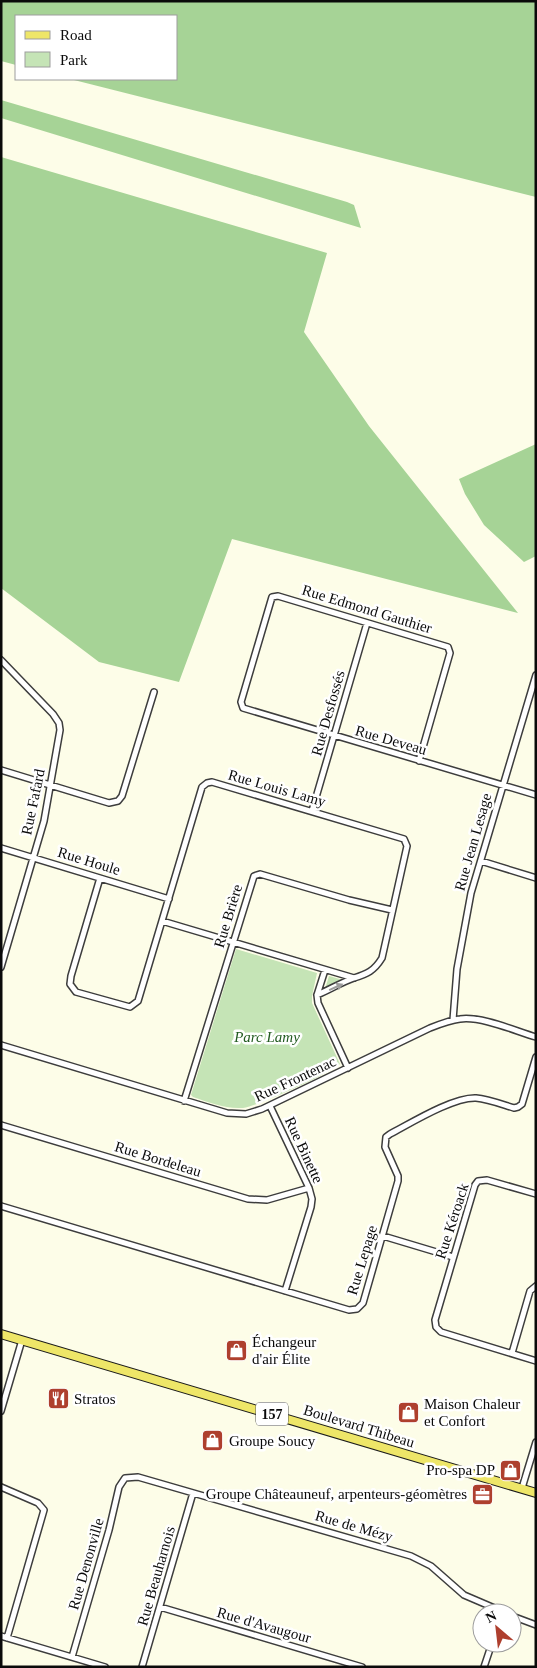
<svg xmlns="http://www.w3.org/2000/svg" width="537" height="1668" font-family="Georgia,serif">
	<rect width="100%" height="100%" fill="#fdfde8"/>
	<path fill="#c5e4b6" d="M236,949L317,973L312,996V1003L340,1064C330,1073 254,1108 242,1108C225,1109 208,1102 193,1097L191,1095Z
		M329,976L343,980L325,989Z"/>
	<path fill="#a6d396" d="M1,1H536V197L70,79H176V16H16V65L1,61Z
		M1,100L347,202L354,205L361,228L1,118Z
		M1,157L327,253L304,332L369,426L518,613L232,539L179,682L99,662L1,588Z
		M536,444V556L524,562L484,525L465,494L459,479Z"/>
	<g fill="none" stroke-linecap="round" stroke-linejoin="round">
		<defs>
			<path id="minor" d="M1,660L53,714L59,723L60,730L44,821L1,967
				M419,761L450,653L448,647L278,596L272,597L241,702L243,708L536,795
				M1,770L109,803L118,801L122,796L154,692
				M312,811L367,623
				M1,848L169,899
				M481,861L536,878
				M100,878L71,976L70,984L76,992L130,1007L138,1001L202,787L207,783L212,782L404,839L407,846L382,958C374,971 367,974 354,978C342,982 329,990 317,995
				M162,921L354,978
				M325,970L317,995L318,1003L348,1068
				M453,1020L457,969L471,893L536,675
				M1,1045L227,1113L246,1114L262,1109L430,1028C440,1024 450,1020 460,1019C482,1016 515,1031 536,1037
				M184,1101L254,876L260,874L349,900L392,910
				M270,1106L309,1188L312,1199L311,1207L285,1291
				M1,1125L248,1199L267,1200L309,1188
				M536,1194L487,1180L478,1181L475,1185L435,1320L436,1327L441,1332L536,1361
				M1,1206L349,1310L357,1309L363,1303L398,1181V1176L385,1147L386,1137L390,1134C411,1123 453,1097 476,1098C488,1099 501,1104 514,1108L518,1107L522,1104L536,1057
				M383,1236L453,1257
				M512,1353L530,1291L536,1286
				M1,1411L22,1340
				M1,1487L38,1503L44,1510L7,1638
				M522,1488L536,1442
				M160,1607L362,1667
				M512,1616L536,1625
				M1,1636L105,1667
				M72,1657L109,1530L119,1487L125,1478L138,1477L411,1556L431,1566L464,1595L506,1613
				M142,1667L193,1493
				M484,1667L492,1643"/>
			<path id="primary" d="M1,1334L536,1493"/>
		</defs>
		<use href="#minor" stroke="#3d3d3d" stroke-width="8"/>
		<use href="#primary" stroke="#1b1b1b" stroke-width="10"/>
		<use href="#minor" stroke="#fff" stroke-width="5"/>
		<use href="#primary" stroke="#eee668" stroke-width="8"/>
	</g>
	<defs><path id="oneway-solid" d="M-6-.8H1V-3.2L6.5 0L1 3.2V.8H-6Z" transform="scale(1.25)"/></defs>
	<use fill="#9d9d9d" href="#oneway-solid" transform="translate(336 987) rotate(-24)"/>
	<defs>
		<symbol id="shop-square" viewBox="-11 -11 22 22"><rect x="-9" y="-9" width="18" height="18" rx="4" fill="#ae3f2e" stroke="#fff"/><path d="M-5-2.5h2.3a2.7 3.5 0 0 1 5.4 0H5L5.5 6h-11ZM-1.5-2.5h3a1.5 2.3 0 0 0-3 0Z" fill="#fff"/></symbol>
		<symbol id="restaurant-square" viewBox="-11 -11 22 22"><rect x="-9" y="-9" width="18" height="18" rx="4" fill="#ae3f2e" stroke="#fff"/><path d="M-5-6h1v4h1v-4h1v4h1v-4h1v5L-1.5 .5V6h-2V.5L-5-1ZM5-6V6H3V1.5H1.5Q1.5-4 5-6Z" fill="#fff"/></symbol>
		<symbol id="office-square" viewBox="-11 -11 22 22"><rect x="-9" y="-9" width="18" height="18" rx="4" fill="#ae3f2e" stroke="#fff"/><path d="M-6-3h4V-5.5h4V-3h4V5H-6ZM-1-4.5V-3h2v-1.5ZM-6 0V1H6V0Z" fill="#fff"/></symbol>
	</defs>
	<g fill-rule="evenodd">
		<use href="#shop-square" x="224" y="1338" width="25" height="25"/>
		<use href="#restaurant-square" x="46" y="1386" width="25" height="25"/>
		<use href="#shop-square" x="396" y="1400" width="25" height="25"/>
		<use href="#shop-square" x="200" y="1428" width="25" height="25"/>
		<use href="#shop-square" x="498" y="1458" width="25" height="25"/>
		<use href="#office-square" x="470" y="1482" width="25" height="25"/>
	</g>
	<g text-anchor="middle" stroke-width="5" stroke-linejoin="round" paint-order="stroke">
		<rect fill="#fff" stroke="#545454" stroke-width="1" x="256" y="1402.5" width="32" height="23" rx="4"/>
		<g font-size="14" font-weight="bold" fill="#0a0a0a">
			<text x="272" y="1419">157</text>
		</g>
		<g font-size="15" fill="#0a0a0a" stroke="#fff">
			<text transform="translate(367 609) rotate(17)" y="5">Rue Edmond Gauthier</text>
			<text transform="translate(328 713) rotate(-74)" y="5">Rue Desfossés</text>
			<text transform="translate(391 740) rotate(16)" y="5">Rue Deveau</text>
			<text transform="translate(277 788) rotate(16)" y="5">Rue Louis Lamy</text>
			<text transform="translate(33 802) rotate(-78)" y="5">Rue Fafard</text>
			<text transform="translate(473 842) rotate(-74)" y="5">Rue Jean Lesage</text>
			<text transform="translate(89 861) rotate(17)" y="5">Rue Houle</text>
			<text transform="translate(228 916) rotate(-73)" y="5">Rue Brière</text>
			<text transform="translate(295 1079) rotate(-25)" y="5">Rue Frontenac</text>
			<text transform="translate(304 1150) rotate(65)" y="5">Rue Binette</text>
			<text transform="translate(158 1159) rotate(17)" y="5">Rue Bordeleau</text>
			<text transform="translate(452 1221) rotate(-72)" y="5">Rue Kéroack</text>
			<text transform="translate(362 1260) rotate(-73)" y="5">Rue Lepage</text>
			<text transform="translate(359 1426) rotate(17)" y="5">Boulevard Thibeau</text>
			<text transform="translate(354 1526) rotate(16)" y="5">Rue de Mézy</text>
			<text transform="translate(86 1564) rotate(-74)" y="5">Rue Denonville</text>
			<text transform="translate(156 1576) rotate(-74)" y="5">Rue Beauharnois</text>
			<text transform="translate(264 1625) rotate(16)" y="5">Rue d'Avaugour</text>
		</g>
		<g font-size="15" font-style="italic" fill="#225b20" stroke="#fff">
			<text x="267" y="1042">Parc Lamy</text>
		</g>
		<g font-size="15" fill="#0a0a0a" stroke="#fff" text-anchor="start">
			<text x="252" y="1347">Échangeur<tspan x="252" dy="17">d'air Élite</tspan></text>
			<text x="74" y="1404">Stratos</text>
			<text x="424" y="1409">Maison Chaleur<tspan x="424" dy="17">et Confort</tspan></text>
			<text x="229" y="1446">Groupe Soucy</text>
			<text x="495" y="1475" text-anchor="end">Pro-spa DP</text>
			<text x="467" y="1499" text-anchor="end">Groupe Châteauneuf, arpenteurs-géomètres</text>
		</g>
	</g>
	<rect width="537" height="1668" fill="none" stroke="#0a0a0a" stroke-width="5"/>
	<rect x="15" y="15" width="162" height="65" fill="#ffffff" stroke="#9d9d9d"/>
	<rect x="25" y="31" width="25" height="8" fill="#eee668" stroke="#9d9d9d"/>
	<text x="60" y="40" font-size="15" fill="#0a0a0a">Road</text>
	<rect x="25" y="52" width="25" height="15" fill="#c5e4b6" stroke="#9d9d9d"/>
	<text x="60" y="65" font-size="15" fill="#0a0a0a">Park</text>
	<g transform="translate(497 1628) rotate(332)"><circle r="24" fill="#ffffff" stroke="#9d9d9d"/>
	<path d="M0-4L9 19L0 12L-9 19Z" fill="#ae3f2e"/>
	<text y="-8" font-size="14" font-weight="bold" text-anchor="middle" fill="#0a0a0a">N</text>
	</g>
</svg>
